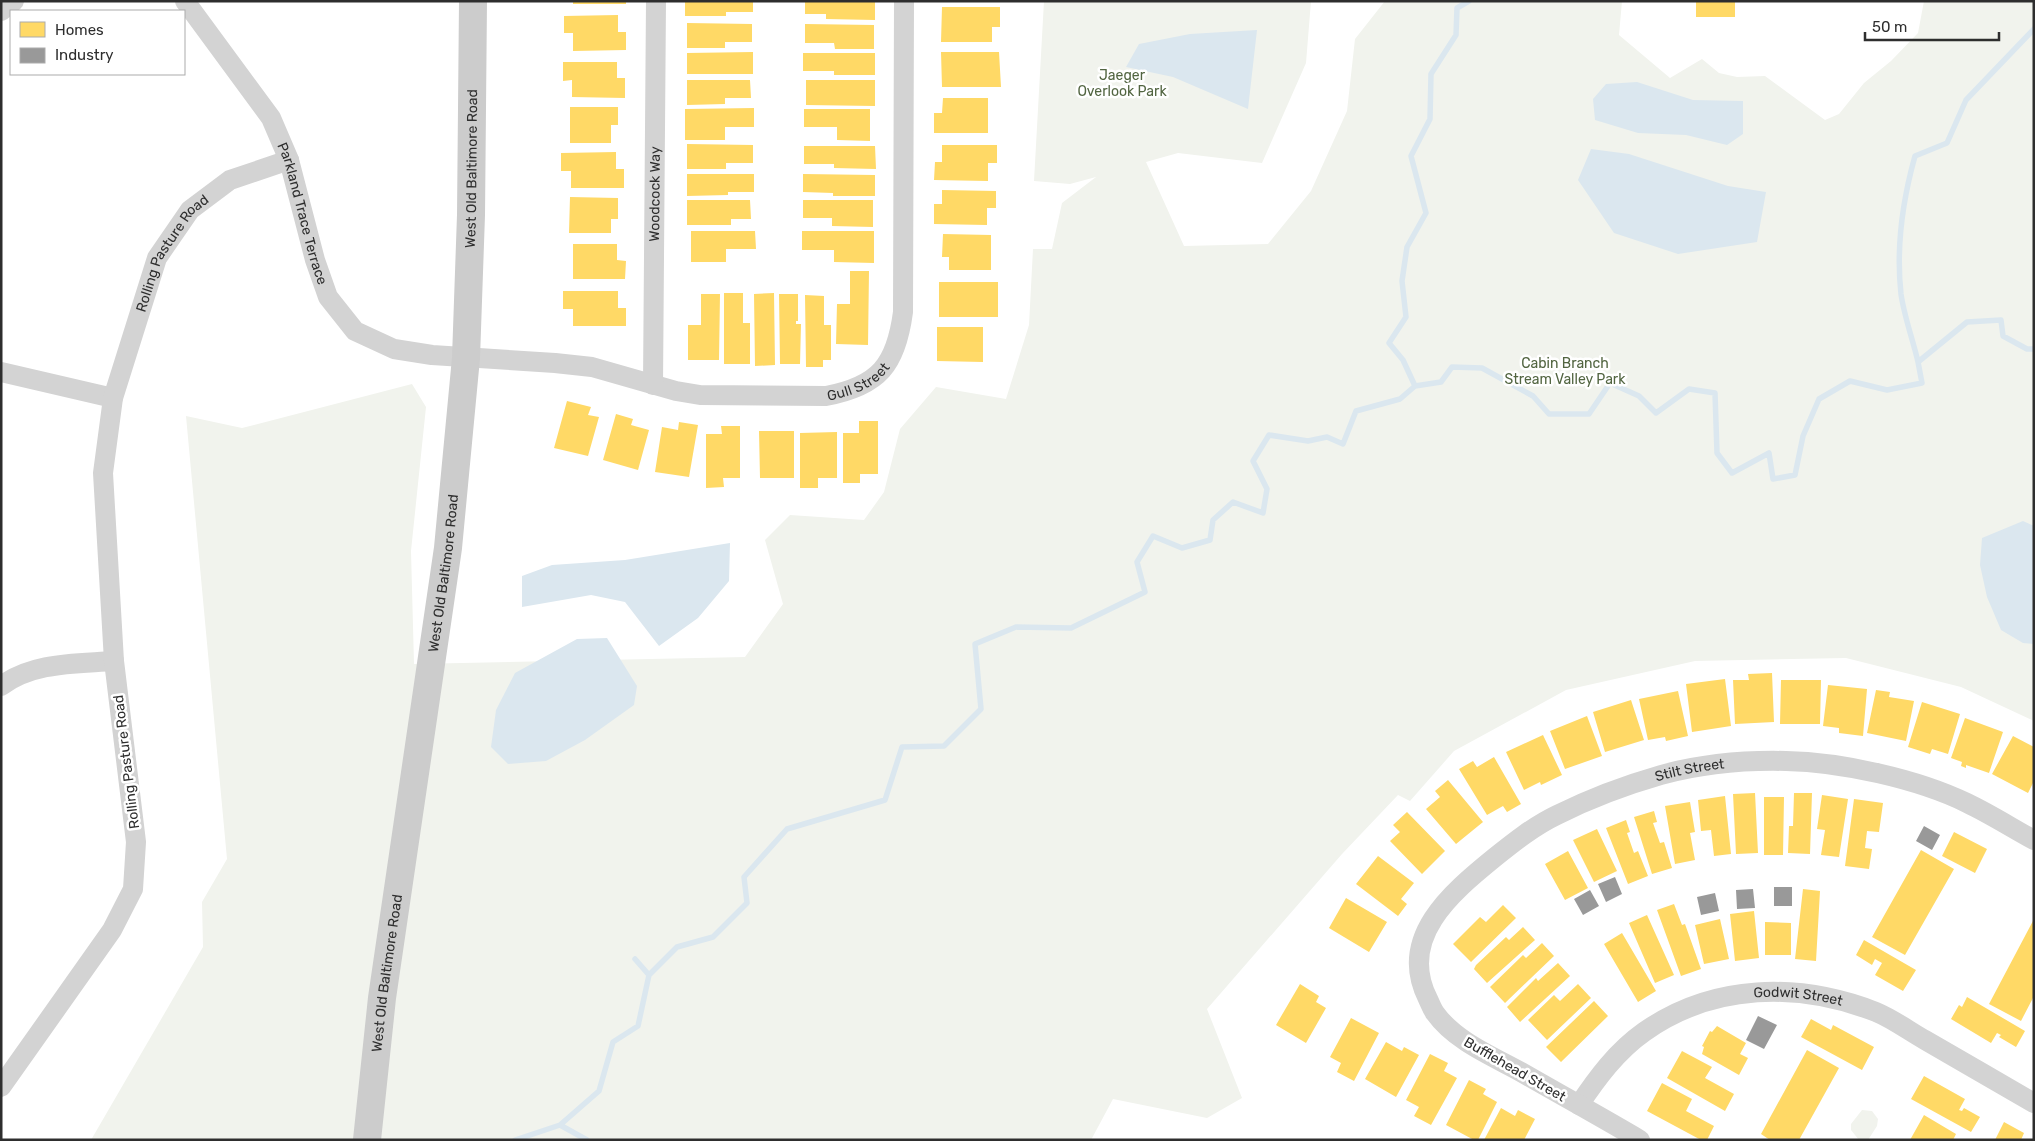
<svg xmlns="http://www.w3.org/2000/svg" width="2035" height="1141" font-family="Rubik,sans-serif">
	<rect width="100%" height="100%" fill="#fff"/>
	<path fill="#f1f3ed" d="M1044,1H1311L1306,63L1262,163L1178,153L1146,162L1184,246L1268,244L1311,191L1347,111L1355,39L1385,1H1622L1619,35L1670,78L1702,59L1719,73L1737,77L1765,76L1825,120L1839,114L1864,83L1891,61L1918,33L1924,1H2034V721L1961,687L1846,658L1695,661L1566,690L1454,751L1410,801L1398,795L1342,854L1207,1009L1242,1098L1207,1118L1113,1099L1091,1140H91L203,947L202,902L227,859L186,416L242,428L412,384L426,407L411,551L414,664L745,657L783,604L765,540L790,515L864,520L884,492L900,429L936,387L1006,399L1029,325L1033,249H1052L1062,203L1096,177L1070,184L1034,181Z
		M1862,1110L1872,1111L1878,1119L1877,1126L1868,1140H1859L1851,1130V1124Z"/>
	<path fill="#dbe7ef" d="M1257,30L1248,109L1173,77L1126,67L1139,44L1190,34Z
		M1637,82L1693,100L1743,101V134L1727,145L1686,135L1638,133L1595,120L1593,99L1606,84Z
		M1591,149L1629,154L1728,186L1766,192L1757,242L1678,254L1614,233L1578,180Z
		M2023,521L2034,526V644L2023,643L2001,630L1987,597L1980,565L1982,538Z
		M730,543L729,581L698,618L659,646L625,602L591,595L522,607V576L552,565L625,560Z
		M607,638L637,686L634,705L585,740L546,761L508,764L491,747L496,710L515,673L577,639Z"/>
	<path fill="#ffd966" d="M573,1H626V4H573Z
		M685,1H753V12H726V16H685Z
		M805,1H875V20L826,19V14H805Z
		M1696,1H1735V17H1696Z
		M942,7H1000V27H992V42H941Z
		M618,15V32H626V50L573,51V33H564V16Z
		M687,23L752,24V42H725V48H687Z
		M805,24L874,25V49H835L834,43H805Z
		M753,52V74H687V53Z
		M941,52H999L1001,87H942Z
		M803,53H875V75H834V71H803Z
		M563,62H617V78H625V98L572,97V80L563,81Z
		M687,80H750L751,98H725V104L687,105Z
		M806,80H875V106L806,105Z
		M943,98H988V133H934V113H942Z
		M570,107H618V125H611V143H570Z
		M754,108V127H725V140H685V109Z
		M804,109H870V141L837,140V127H804Z
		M687,144L753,145V163H726V169H687Z
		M942,145H997V163H988V181L934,180L935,162H942Z
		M804,146H875L876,169L834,168V164H804Z
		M616,152V169H624V188H571V171H561V153Z
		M687,174H754V192H728V195L687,196Z
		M803,174L875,175V196H833V193L803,192Z
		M942,190L996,191V208H987V225L934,224V204H942Z
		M570,197L618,198V219H611V233H569Z
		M687,200H750L751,219H731V225H687Z
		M803,200H873V227L832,226V218H803Z
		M691,231H755L756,249H726V262H691Z
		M802,231H874V263L834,262V250H802Z
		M943,234L991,235V270H949V257H942Z
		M573,244H617V260L626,261L625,279H573Z
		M850,271H869L868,345L836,344L837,304H850Z
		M939,282H998V317H939Z
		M563,291H618V308H626V326H573V309H563Z
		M724,293H743V323H750V364H724Z
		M774,293L775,365L755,366L754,294Z
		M701,294H720L719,360H688V325H701Z
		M779,294H798V321H796V324H801L800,364H780Z
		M805,295L824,296V325H831V360H823V367H806Z
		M937,327H983V362L937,361Z
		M567,401L591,407L588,415L599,417L588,456L554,448Z
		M616,414L633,419L631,425L649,430L638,470L603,460Z
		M859,421H878V474H860V483H843V433H859Z
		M679,422L698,425L689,477L655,472L662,427L678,430Z
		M721,426H740V478H723L724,487L706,488V434H722Z
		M759,431H794V478H760Z
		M837,432V478H818V488H800V433Z
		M1772,673L1774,722L1735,724L1733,680H1749L1748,674Z
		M1725,679L1731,726L1692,732L1686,684Z
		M1781,680H1821L1820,724H1780Z
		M1828,685L1867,689L1863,736L1839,733V728L1823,726Z
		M1876,690L1890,692L1889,697L1914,701L1906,741L1867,733Z
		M1678,691L1688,736L1666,741L1665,737L1648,740L1639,699Z
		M1631,700L1644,740L1605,752L1593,712Z
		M1922,702L1960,714L1948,754L1932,749L1930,754L1908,747Z
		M1587,716L1602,756L1565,769L1550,731Z
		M1965,718L2003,732L1989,773L1966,765V768L1961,766L1962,762L1951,758Z
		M1543,735L1562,775L1541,785L1540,782L1524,790L1506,752Z
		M2013,736L2034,747V781L2028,793L1992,774Z
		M1494,757L1521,804L1507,812L1503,806L1487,815L1459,769L1473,761L1477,767Z
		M1448,780L1483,822L1456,844L1426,809L1440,797L1435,791Z
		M1755,793L1758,853L1736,854L1733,794Z
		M1794,793H1812L1810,854L1788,853L1789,826H1793Z
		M1822,795L1848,799L1839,857L1821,855L1825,830L1817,829Z
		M1725,796L1731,854L1714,856L1711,830L1701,831L1698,800Z
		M1764,797H1784L1783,855H1764Z
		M1854,799L1883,803L1879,832L1867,831L1865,848L1872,849L1869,869L1845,866Z
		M1690,802L1695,832L1690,833L1695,860L1675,864L1665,806Z
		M1654,811L1657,822L1653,823L1660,843L1664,842L1672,868L1652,874L1634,817Z
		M1407,812L1445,851L1422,874L1390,841L1400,832L1393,825Z
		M1626,820L1630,832L1627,833L1634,853L1638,851L1648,876L1628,884L1606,828Z
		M1597,829L1617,871L1594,882L1573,840Z
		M1954,832L1987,849L1975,873L1942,856Z
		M1921,850L1954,869L1905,955L1872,937Z
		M1568,851L1588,888L1565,900L1545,864Z
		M1378,856L1414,883L1401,899L1407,904L1398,916L1356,884Z
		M1803,889L1820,891L1816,961L1795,959Z
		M1346,898L1387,922L1369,952L1329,928Z
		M1674,904L1682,925L1685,924L1701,969L1681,976L1657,910Z
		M1503,905L1516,918L1471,962L1453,944L1480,917L1486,922Z
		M1754,911L1759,958L1735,961L1730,914Z
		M1647,915L1674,975L1655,983L1629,923Z
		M1720,919L1729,959L1704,964L1695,925Z
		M2034,919V996L2021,1021L1989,1004Z
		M1765,922L1791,923V955H1765Z
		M1523,927L1535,940L1487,983L1474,969L1476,965L1506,937L1509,940Z
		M1622,933L1656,991L1638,1002L1604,944Z
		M1864,940L1916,970L1903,991L1875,975L1882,963L1875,959L1872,965L1856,955Z
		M1542,943L1554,956L1505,1003L1490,987L1523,955L1526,958Z
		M1558,963L1570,976L1520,1022L1507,1007L1536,978L1538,981Z
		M1300,984L1319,996L1316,1002L1326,1008L1306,1043L1276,1025Z
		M1578,984L1591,998L1547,1040L1528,1020L1554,995L1560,1001Z
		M1967,997L2025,1031L2016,1047L1999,1037L2001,1035L1997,1033L1991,1043L1951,1019L1959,1005L1962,1007Z
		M1594,1001L1608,1016L1561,1062L1546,1047Z
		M1351,1018L1379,1033L1354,1081L1337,1072L1341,1063L1330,1057Z
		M1811,1019L1831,1030L1833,1025L1874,1047L1862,1070L1801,1037Z
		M1717,1026L1746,1043L1740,1054L1748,1058L1739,1075L1702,1054L1704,1047L1702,1046L1710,1031L1712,1032Z
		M1386,1042L1402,1051L1404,1047L1419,1055L1396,1097L1365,1079Z
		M1807,1050L1839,1068L1799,1140H1770L1761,1134Z
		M1682,1051L1712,1067L1705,1078L1734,1094L1725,1111L1667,1078Z
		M1430,1054L1448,1063L1444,1071L1457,1078L1431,1125L1414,1116L1419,1107L1406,1100Z
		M1924,1076L1965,1099L1959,1110L1962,1111L1964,1108L1980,1117L1971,1132L1911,1099Z
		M1469,1080L1486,1089L1483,1094L1497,1102L1478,1140H1474L1446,1125Z
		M1662,1083L1692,1099L1686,1111L1714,1126L1707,1140H1701L1647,1111Z
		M1501,1108L1515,1116L1518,1110L1535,1119L1524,1140H1484Z
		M1924,1115L1956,1134L1953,1140H1910Z
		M2004,1122L2024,1133L2021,1140H1995Z"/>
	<path fill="#999" d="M1924,826L1940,835L1932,850L1916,841Z
		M1615,877L1622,894L1606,902L1598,884Z
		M1774,887H1792V906H1774Z
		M1753,889L1755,908L1737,909L1736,890Z
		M1590,890L1599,906L1583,915L1574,899Z
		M1715,893L1719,911L1701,915L1697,897Z
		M1758,1016L1777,1025L1764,1049L1746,1040Z"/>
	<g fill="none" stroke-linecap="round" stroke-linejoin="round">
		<path stroke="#dbe7ef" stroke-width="5.5" d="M1918,362C1913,340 1904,316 1901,294C1896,249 1903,199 1915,156L1947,143L1966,100L2034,29
			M1415,386L1441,382L1452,367L1482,368L1533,396L1549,414H1589L1610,383L1639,396L1656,413L1689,389L1715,393L1717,453L1732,473L1769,453L1773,479L1795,475L1803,436L1819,399L1850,381L1887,390L1922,383L1918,362L1967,322L2001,320L2003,336L2027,349H2034
			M635,959L649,975
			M560,1125L587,1140
			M515,1140L560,1125L599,1091L613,1042L638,1026L649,975L677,947L713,937L747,903L744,877L787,829L885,800L902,747L944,746L981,709L975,644L1016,627L1071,628L1145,592L1137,562L1153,536L1182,548L1210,540L1213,520L1233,502L1263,513L1267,489L1253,461L1269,435L1308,441L1327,437L1343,444L1356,411L1400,399L1415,386L1403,360L1389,343L1406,317L1402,281L1407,247L1426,213L1411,156L1430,119L1431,74L1456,35L1457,8L1469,1"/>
		<g stroke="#d3d3d3" stroke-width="20">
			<path id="s1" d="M185,1L271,118L289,160L315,260L328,297L355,331L394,349L432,355L555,363L592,367L676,391L700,395L826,396C879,386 896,365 903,312L904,1"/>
			<path d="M1,11L14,1"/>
			<path d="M1,372L113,398"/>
			<path id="s2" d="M653,385L656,1"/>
			<path d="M1,686C33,662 75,664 114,661"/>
			<path id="s3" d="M1,1087L112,930L133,889L136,842L114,661L103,473L113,398L157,258L190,210L230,180L289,160"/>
			<path id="s4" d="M1579,1105C1597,1078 1617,1051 1644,1032C1713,983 1799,982 1876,1012C1893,1019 1909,1031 1925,1040C1961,1061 1998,1082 2034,1103"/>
			<path id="s5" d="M1640,1140C1601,1117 1561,1095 1521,1072C1492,1056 1455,1041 1435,1013C1432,1009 1430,1003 1428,999C1397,938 1451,893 1494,858C1514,842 1534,826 1557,815C1589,799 1626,785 1661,775C1701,764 1744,760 1786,761C1841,762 1918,779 1967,803C1990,814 2012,828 2034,840"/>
		</g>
		<path stroke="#ccc" stroke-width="28" id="s6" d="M367,1140L382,998L448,548L466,358L471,215L473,1"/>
	</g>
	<g text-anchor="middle" stroke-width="5" stroke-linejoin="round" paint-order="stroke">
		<g font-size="14" fill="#526541" stroke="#fff">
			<text x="1122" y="80">Jaeger<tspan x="1122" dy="16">Overlook Park</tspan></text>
			<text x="1565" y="368">Cabin Branch<tspan x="1565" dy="16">Stream Valley Park</tspan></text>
		</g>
		<g font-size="14" fill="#2e2e2e" stroke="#fff">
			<text dy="5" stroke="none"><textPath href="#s6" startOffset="978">West Old Baltimore Road</textPath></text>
			<text dy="5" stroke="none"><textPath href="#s2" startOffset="191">Woodcock Way</textPath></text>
			<text dy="5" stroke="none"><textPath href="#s1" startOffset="246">Parkland Trace Terrace</textPath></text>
			<text dy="5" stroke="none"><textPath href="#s3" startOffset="890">Rolling Pasture Road</textPath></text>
			<text dy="5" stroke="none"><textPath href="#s1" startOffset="892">Gull Street</textPath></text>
			<text dy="5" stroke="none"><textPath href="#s6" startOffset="572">West Old Baltimore Road</textPath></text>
			<text transform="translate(126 762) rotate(-97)" y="5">Rolling Pasture Road</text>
			<text dy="5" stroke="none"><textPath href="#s5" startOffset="646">Stilt Street</textPath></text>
			<text dy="5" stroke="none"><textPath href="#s6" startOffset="168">West Old Baltimore Road</textPath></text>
			<text dy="5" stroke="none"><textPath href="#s4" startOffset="261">Godwit Street</textPath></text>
			<text transform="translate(1515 1069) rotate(30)" y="5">Bufflehead Street</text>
		</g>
	</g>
	<rect width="2035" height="1141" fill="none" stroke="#2e2e2e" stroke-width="5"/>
	<rect x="10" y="10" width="175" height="65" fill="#ffffff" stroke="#ababab"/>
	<rect x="20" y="22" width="25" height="15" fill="#ffd966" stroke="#ababab"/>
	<text x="55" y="35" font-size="15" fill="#2e2e2e">Homes</text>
	<rect x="20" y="48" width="25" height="15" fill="#999999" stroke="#ababab"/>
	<text x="55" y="60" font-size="15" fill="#2e2e2e">Industry</text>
	<path d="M1865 32v8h134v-8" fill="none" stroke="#2e2e2e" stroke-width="2.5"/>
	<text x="1872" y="32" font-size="15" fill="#2e2e2e" stroke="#ffffff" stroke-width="4" paint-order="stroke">50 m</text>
</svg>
